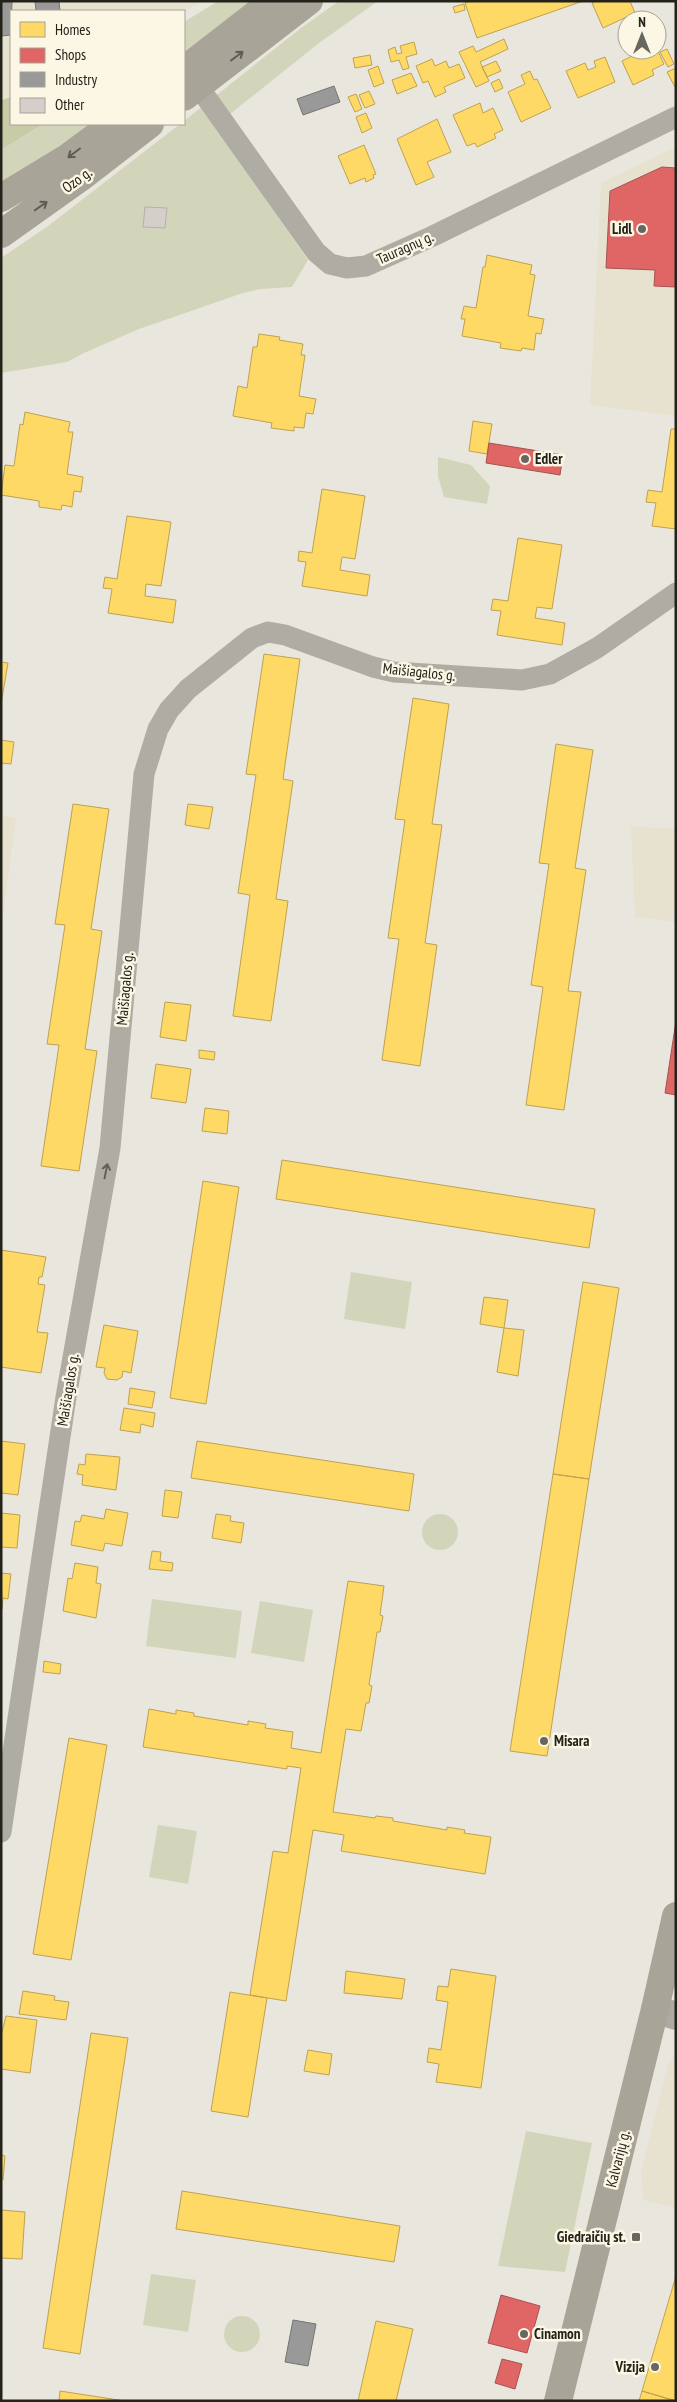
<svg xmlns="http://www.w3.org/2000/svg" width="677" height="2402" font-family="'PT Sans Narrow',sans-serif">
	<rect width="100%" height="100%" fill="#e9e6dd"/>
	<path fill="#e7e2cf" d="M1,1H202L184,12L11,11V97L3,98L1,92Z
		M676,147V416L590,405L601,183Z
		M1,816L16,818L1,931Z
		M631,827L676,828V922L635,917Z
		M676,2053V2208L643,2200L641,2171L668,2065Z"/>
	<path fill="#d3d5bb" d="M218,1H252L184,54V22Z
		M339,1H378L319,43L215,126L308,260L292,287L260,289L243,293L139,329L84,353L67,362L1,373V258L48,226L180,124H184V121L301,28Z
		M43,124H93L1,186V150Z
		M438,457L471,465L490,486L487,504L444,497L438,476Z
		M351,1272L412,1282L405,1329L344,1319Z
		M422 1532a18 18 0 1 1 36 0a18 18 0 1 1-36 0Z
		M152,1599L242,1611L236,1658L146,1646Z
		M260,1601L313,1610L304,1662L251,1653Z
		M158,1825L197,1831L188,1884L149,1877Z
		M526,2131L592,2143L565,2272L498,2266Z
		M151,2274L196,2280L188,2332L143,2325Z
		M224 2334a18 18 0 1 1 36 0a18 18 0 1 1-36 0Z"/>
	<path fill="#c8cba6" d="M11,97V124H43L1,150V100Z"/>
	<path fill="#ffd966" stroke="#bda250" d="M470,1H583L477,38L465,3Z
		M596,1H630L635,13L603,28L592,3Z
		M464,4L465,10L455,13L453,7Z
		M504,39L508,49L480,62L489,81L476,87L459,52L473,46L476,52Z
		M414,42L417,54L406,57L409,68L403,70L399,60L391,62L388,50L395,47L397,54L402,53L400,46Z
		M657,49L664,64L652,70L654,75L633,85L622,61L644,50Z
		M667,49L674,64L668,67L660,52Z
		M370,55L372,65L355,68L353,58Z
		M605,57L615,82L578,98L566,71L585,63L588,70L596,67L594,61Z
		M432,59L435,66L446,61L449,68L459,64L465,78L444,87L446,92L435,97L428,81L423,83L416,66Z
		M496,61L501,71L487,77L482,67Z
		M378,66L384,83L374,87L368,70Z
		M676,68V87H675L667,72Z
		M530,71L534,80L537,79L551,108L521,122L508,92L525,84L521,75Z
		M411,73L417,86L397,94L392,80Z
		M499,79L503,88L495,92L491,83Z
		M369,91L375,104L365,108L359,95Z
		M356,94L362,109L355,112L348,97Z
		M480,103L483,113L493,108L503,130L494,134L496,138L477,147L475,143L467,146L453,115Z
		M366,113L372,128L362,133L356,117Z
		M437,119L451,152L427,162L434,177L416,185L397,139Z
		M364,145L376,174L373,175L374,178L366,182L365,178L350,184L338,156Z
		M487,255L532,265L530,274L535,275L528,316L544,319L541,334L536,333L534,350L522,348L521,351L500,348L501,343L462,336L465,319H461L464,306L476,308L483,267H485Z
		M259,334L280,337L279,340L303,344L301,355H305L299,396L316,399L313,414L306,413L304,428L294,427V431L271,428L272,423L233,416L238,386L247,388L253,347H257Z
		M25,412L70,422L68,432H73L67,474L83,477L81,492L74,491L72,507L62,505L61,510L39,507V501L1,495L5,465L14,466L20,424L23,425Z
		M473,421L492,424L487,454L469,451Z
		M671,429H676V529L652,526L656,503L646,502L648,490L662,492Z
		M322,489L365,496L355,559L342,557L340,570L370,575L367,596L302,586L306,562L298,561L299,551L312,553Z
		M127,516L171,522L161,586L146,584L145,596L176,600L173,623L108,613L112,589L103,588L105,577L117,579Z
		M518,538L562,545L552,609L537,607L535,618L565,623L562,645L497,635L501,611L491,610L493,599L508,601Z
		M264,654L300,659L283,779L293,781L276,899L288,901L271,1021L233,1016L250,895L238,893L256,775L246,774Z
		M1,662L8,663L1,704Z
		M413,698L449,704L432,824L442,825L425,943L437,945L420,1066L382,1060L399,939L388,938L405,820L395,819Z
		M1,740L14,742L11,764L1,763Z
		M556,744L593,750L575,868L586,870L568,991L581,992L564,1110L526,1105L543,987L531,985L549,864L539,863Z
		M73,804L109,809L91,929L102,931L85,1049L97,1051L79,1171L41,1166L59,1045L47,1044L65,925L55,924Z
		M188,804L213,807L209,829L185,825Z
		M165,1002L191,1005L186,1041L160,1037Z
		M199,1050L215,1052L214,1060L199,1058Z
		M156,1064L191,1069L186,1103L151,1098Z
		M205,1108L229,1111L227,1134L202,1131Z
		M282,1160L595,1209L589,1248L276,1199Z
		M203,1181L239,1187L206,1404L170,1398Z
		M1,1250L46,1257L42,1277H39L38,1284L45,1285L37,1332L48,1333L41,1373L1,1367Z
		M583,1282L619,1288L589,1479L553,1474Z
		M484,1297L508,1300L504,1328L480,1324Z
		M104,1325L138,1331L131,1373L123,1371L122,1377L117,1380L107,1379L104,1373L105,1368L96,1367Z
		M504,1328L524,1330L518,1376L497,1372Z
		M130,1388L155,1392L152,1408L128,1404Z
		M124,1408L155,1413L153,1427L141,1424L140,1433L120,1430Z
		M1,1441L25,1444L18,1495L1,1493Z
		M197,1441L414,1474L409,1511L191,1478Z
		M86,1454L120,1457L116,1490L82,1485L83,1475L77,1474L79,1464L85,1465Z
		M553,1474L589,1479L547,1756L510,1751Z
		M165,1490L182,1492L178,1518L162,1516Z
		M106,1509L128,1513L122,1546L105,1543L103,1551L71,1545L75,1521L80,1522L82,1515L104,1519Z
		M1,1513L20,1515L17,1548L1,1547Z
		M216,1514L231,1516L230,1521L244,1523L241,1543L212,1538Z
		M152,1551L161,1552L160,1561L173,1563L172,1571L149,1569Z
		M75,1563L98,1567L96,1583L101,1584L96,1618L63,1611L68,1578L72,1579Z
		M1,1573L11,1574L8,1599L3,1598L2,1609Z
		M348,1581L384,1586L380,1615L383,1616L380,1632H377L369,1685L372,1686L369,1703H366L361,1731L346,1729L333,1812L375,1818L376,1816L393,1818V1821L447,1830V1827L465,1830L464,1833L491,1837L485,1874L341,1851L344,1835L313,1830L286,2001L250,1995L273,1851L288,1853L301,1768L287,1766V1769L143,1747L149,1709L176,1714V1710L194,1713V1716L248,1725V1721L266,1724L265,1728L293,1732L291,1748L321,1753Z
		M44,1661L61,1664L60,1674L43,1672Z
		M69,1738L107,1745L71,1960L33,1954Z
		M451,1969L496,1976L481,2088L436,2082L439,2064L427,2062L429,2048L441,2050L448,2002L436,2000L438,1986L448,1987Z
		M346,1971L405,1979L402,1999L344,1993Z
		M23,1991L55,1996L54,2000L69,2002L66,2020L19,2014Z
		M230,1992L267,1998L248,2117L211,2111Z
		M6,2016L37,2020L30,2073L1,2069V2036Z
		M91,2033L128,2038L80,2354L43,2348Z
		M308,2050L332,2054L329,2075L304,2071Z
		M1,2155L5,2156L3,2180L1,2179Z
		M182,2191L400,2226L394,2262L176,2229Z
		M1,2210L25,2212L22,2259L1,2258Z
		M676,2276V2401L642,2391Z
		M376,2321L413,2329L396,2401H358Z
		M60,2391L125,2401H59Z
		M642,2391L676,2401H639Z"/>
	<path fill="#e06666" stroke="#a75250" d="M662,167L676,168V287L654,286L655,270L606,268L610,191Z
		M489,443L563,455L560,475L486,463Z
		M676,1021V1095L665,1093Z
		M501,2295L540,2306L527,2353L488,2343Z
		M502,2359L522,2364L515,2389L495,2383Z"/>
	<path fill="#999" stroke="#767573" d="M1,1H12L11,35L1,36Z
		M35,1H59L60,11H36Z
		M334,86L340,102L303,115L297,99Z
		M293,2320L316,2324L308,2366L285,2362Z"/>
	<path fill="#d5cfcb" stroke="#b5b0aa" d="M145,207L167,208L165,228L143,227Z"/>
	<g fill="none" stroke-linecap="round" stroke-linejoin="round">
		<path stroke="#afaca3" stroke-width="21" d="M198,86L316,252L330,264L347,268L366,266L433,236L676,117
			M1,1832L66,1397L110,1148L144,774L158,729L169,710L188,689L252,638L268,632L285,635L373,667L394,672L522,680L550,674L597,648L676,593"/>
		<path stroke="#aeaaa1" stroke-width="28" d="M655,2009L676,2016"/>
		<path stroke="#a8a497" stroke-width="28" d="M184,70L273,1
			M184,97L309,1
			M1,198L67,158L113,124
			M1,234L84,175L150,124
			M558,2401L655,2009L676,1916"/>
	</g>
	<defs><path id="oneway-shaft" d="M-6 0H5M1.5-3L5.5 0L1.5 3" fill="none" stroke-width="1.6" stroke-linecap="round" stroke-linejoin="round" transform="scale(1.25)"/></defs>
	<g stroke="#5f5c53">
		<use href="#oneway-shaft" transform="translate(237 56) rotate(-37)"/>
		<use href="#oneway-shaft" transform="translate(74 153) rotate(143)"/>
		<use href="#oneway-shaft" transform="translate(41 206) rotate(-35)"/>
	</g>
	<use stroke="#626058" href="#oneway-shaft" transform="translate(106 1171) rotate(-79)"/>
	<g fill="#68675f" stroke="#fcf7e4" stroke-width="2">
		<circle cx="642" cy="229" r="5"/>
		<circle cx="525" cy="459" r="5"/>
		<circle cx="544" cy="1741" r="5"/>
		<rect x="631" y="2232" width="10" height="10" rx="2.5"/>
		<circle cx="524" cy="2334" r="5"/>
		<circle cx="655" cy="2367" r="5"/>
	</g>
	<g text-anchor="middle" stroke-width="5" stroke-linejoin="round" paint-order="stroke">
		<g font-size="15" fill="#23221b" stroke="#fcf7e4">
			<text transform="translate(77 180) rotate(-36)" y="5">Ozo g.</text>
			<text transform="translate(405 248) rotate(-24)" y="5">Tauragnų g.</text>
			<text transform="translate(419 672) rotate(6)" y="5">Maišiagalos g.</text>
			<text transform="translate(125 989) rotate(-85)" y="5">Maišiagalos g.</text>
			<text transform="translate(68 1390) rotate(-81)" y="5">Maišiagalos g.</text>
			<text transform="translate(618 2159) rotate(-76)" y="5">Kalvarijų g.</text>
		</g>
		<g font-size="15" font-weight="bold" fill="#23221b" stroke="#fcf7e4" text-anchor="end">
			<text x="632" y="234">Lidl</text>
			<text x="535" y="464" text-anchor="start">Edler</text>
			<text x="554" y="1746" text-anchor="start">Misara</text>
			<text x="626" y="2242">Giedraičių st.</text>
			<text x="534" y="2339" text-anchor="start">Cinamon</text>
			<text x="645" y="2372">Vizija</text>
		</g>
	</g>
	<rect width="677" height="2402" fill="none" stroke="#23221b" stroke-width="5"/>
	<rect x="10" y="10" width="175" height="115" fill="#fcf7e4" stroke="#a5a294"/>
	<rect x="20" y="22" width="25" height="15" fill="#ffd966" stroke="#a5a294"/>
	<text x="55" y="35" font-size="15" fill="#23221b">Homes</text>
	<rect x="20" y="48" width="25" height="15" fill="#e06666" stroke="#a5a294"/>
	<text x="55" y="60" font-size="15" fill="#23221b">Shops</text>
	<rect x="20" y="72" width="25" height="15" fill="#999999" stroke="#a5a294"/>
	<text x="55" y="85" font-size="15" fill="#23221b">Industry</text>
	<rect x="20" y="98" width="25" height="15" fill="#d5cfcb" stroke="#a5a294"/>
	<text x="55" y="110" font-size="15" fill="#23221b">Other</text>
	<g transform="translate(642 35)"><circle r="24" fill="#fcf7e4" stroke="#a5a294"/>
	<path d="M0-4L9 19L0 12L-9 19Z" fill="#68675f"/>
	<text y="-8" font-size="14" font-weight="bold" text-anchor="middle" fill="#23221b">N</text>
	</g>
</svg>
